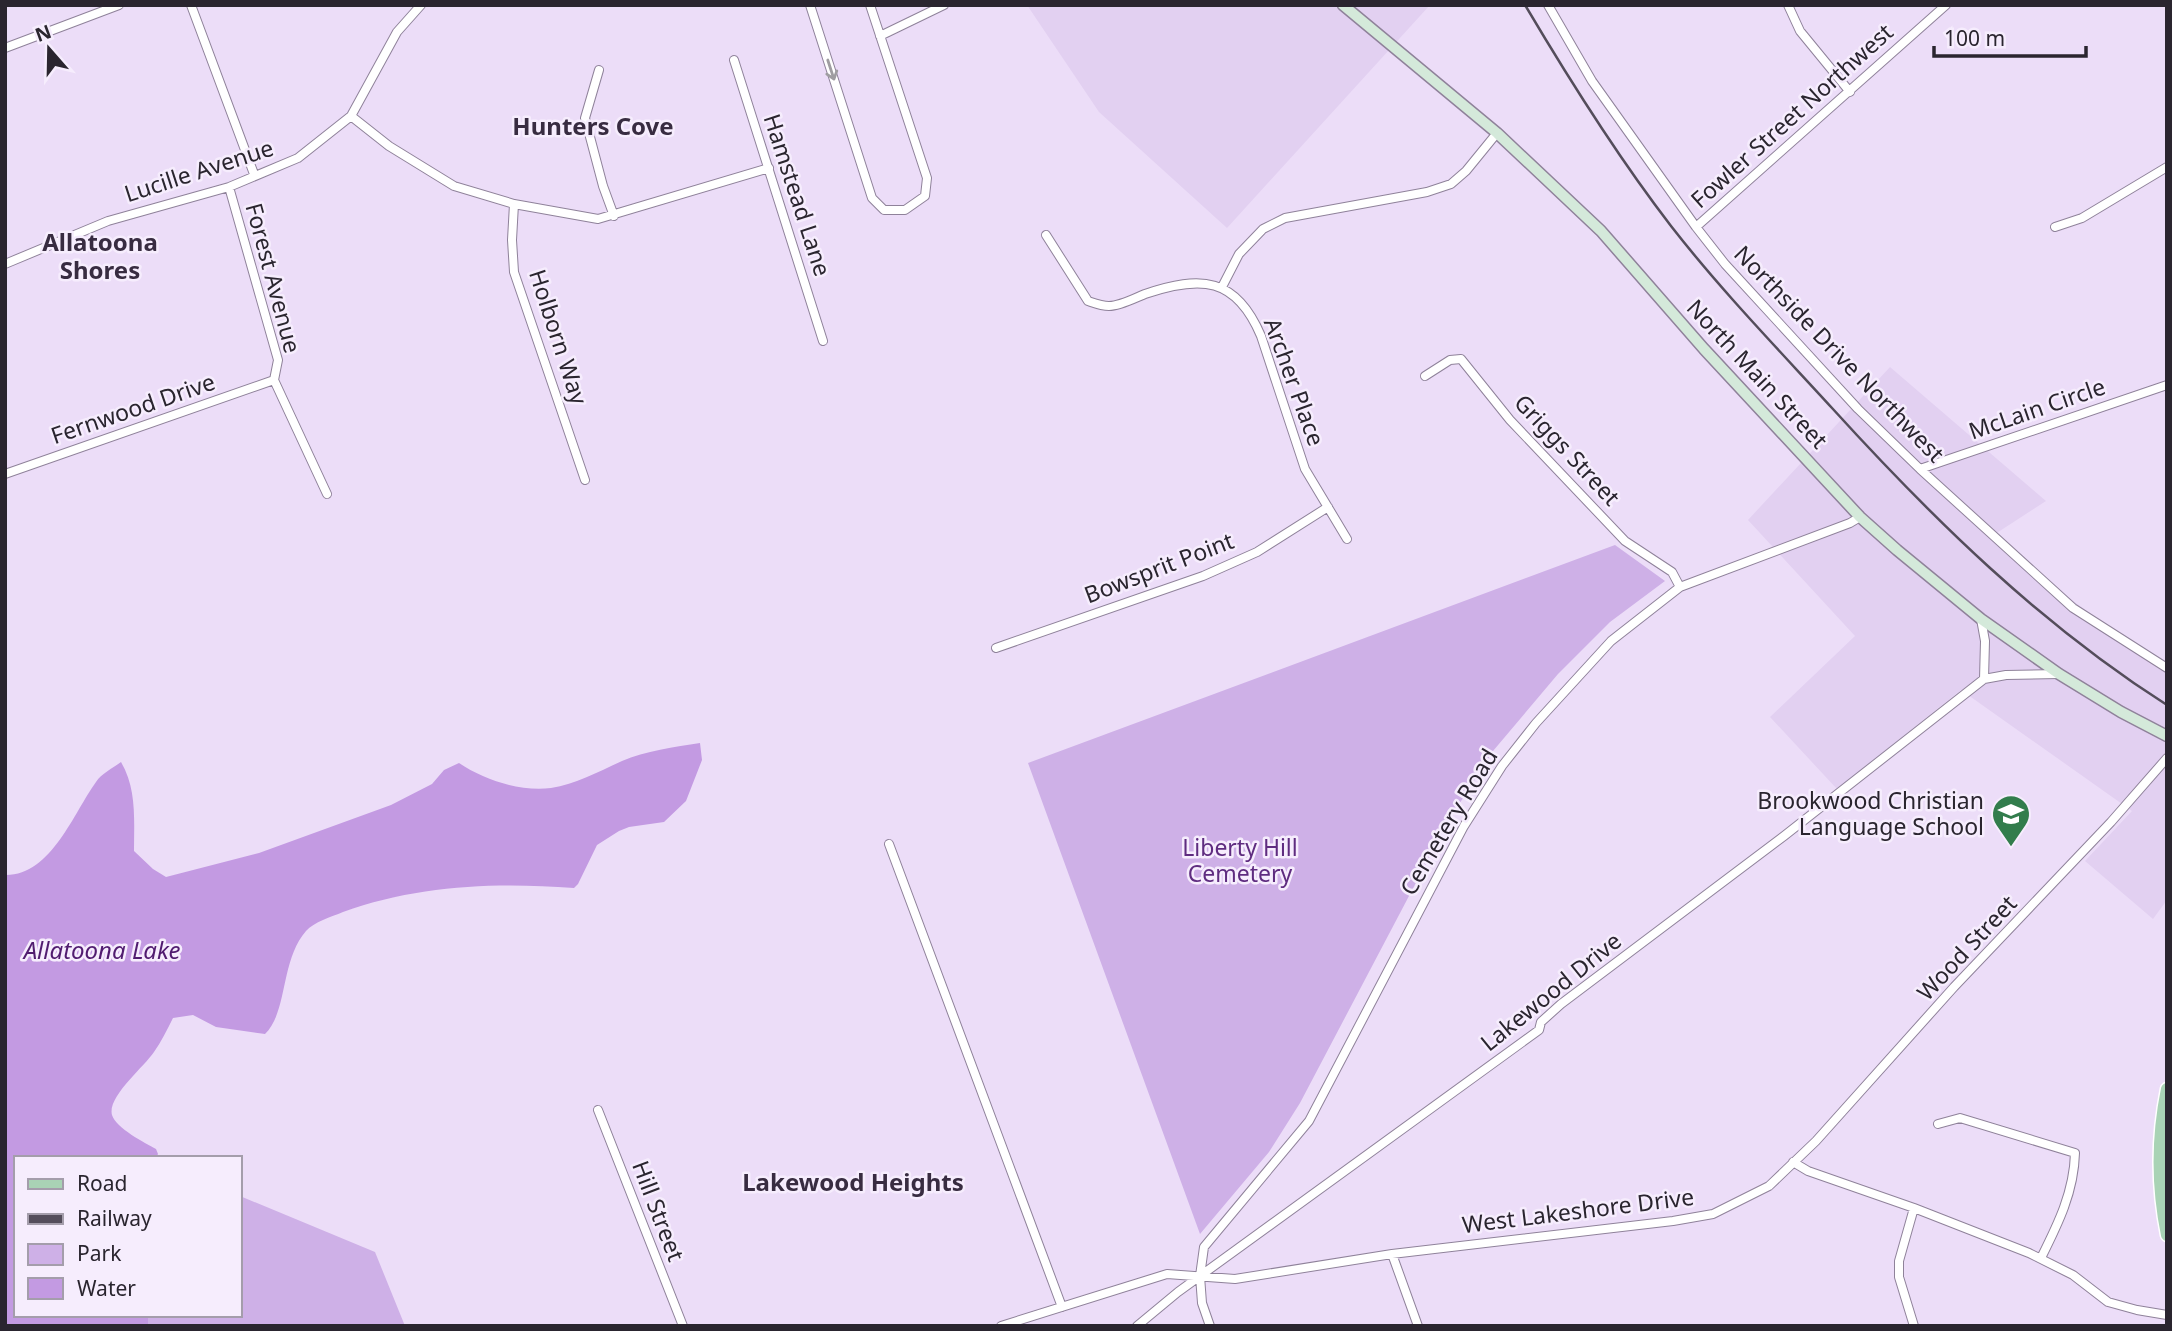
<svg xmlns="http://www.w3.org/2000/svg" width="2172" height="1331" font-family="'Noto Sans',sans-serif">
	<rect width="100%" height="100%" fill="#ecddf8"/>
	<path fill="#e2d0f1" d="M1027,5H1430L1227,228L1099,112Z
		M1890,367L2046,501L1989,538L2167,671V900L2153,919L2085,861L2132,811L1961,690L1837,789L1770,717L1855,636L1748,520Z"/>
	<path fill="#ceb0e7" d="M1615,545L1665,581L1610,622L1558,674L1493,751L1449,820L1300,1103L1269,1152L1200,1234L1028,763Z
		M240,1196L375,1252L405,1326H124L127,1315H240Z"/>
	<path fill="#c39ae2" d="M700,743L702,760L686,801L664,822L629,827L619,831L597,845L578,884L574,888C496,882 417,885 343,912C331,917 314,922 306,931C280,961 288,1012 265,1034L216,1027L193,1015L173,1018C167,1030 161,1042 154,1052C144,1067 107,1097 112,1115C116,1128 145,1143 156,1149L158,1154L156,1158H16V1315H148V1326H5V875C51,876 74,812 96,782C101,774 113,768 121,762C137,789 134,821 134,851L153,869L166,877L259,853L391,805L432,784L444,770L459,763C484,780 521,792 551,788C576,784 600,771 622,761C645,751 675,747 700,743Z"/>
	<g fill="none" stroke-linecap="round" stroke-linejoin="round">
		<defs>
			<path id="street" d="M191,5L254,174
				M810,5L872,198L884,210H905L925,196L927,178L870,5
				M1548,5L1592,81L1696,227L1725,264L1858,409L1920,469L2073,608L2167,668
				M1788,5L1800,31L1850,92
				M880,36L944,5
				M5,48L119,5
				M734,60L823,341
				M599,70L585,118L603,186L614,216
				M351,116L389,146L454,186L514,204L598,219L769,168
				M229,187L278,360L274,380L327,494
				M514,204L512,240L514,272L585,480
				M1696,227L1946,5
				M2055,227L2082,218L2167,167
				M1046,235L1088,301C1094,303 1102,306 1109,306C1120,306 1135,298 1145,294C1201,275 1236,277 1261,336L1305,469L1347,539
				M5,264L108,221L229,187L298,158L351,116L397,32L421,5
				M1222,287L1239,254L1263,229L1285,218L1427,192L1451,184L1466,171L1497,133
				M1425,376L1450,360L1461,359L1510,420L1625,541L1672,572L1680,587
				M1920,469L2167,385
				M5,474L274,380
				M1981,619L1985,641L1984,679
				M996,648L1203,576L1257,552L1328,507
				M889,844L1062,1307
				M598,1110L683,1326
				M1938,1124L1960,1118L2075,1153C2074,1192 2058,1224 2041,1258
				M1793,1162L1808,1171L1914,1208L2029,1253L2073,1275L2108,1302L2137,1310L2167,1315
				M1914,1208L1899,1261V1277L1914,1326
				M1392,1254L1418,1326
				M1001,1326L1167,1274L1235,1279L1392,1254L1673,1221L1713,1214L1769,1186L1816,1141L1954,987L2111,822L2167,758
				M1137,1326L1178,1292L1539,1030L1541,1022L1561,1004L1784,836L1984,679L2006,675L2059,674
				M1210,1326L1202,1303L1200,1276L1204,1247L1309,1121L1464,826L1502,766L1536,723L1611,641L1680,587L1850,523L1860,517"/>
			<path id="secondary" d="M1343,5L1497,133L1601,231L1704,349L1860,517L1897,550L1981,619L2059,674L2121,712L2167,736"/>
			<path id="primary" d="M2167,1089C2157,1138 2157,1186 2167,1235"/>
		</defs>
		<use href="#street" stroke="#8f829a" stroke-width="10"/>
		<use href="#secondary" stroke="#8f829a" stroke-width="13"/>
		<use href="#primary" stroke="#fff" stroke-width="15"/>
		<use href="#street" stroke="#fff" stroke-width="8"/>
		<use href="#secondary" stroke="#d4e9da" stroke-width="10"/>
		<use href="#primary" stroke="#a9d3b5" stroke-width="12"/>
		<path stroke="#544d5b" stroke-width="2.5" d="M1525,5C1570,81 1617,156 1671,226C1720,289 1777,348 1832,408C1933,519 2040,624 2167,705"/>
	</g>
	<defs><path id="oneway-shaft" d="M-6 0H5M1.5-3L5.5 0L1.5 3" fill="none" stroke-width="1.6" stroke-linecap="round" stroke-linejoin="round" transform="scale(1.75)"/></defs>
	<use stroke="#9f9da1" href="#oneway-shaft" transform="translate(831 70) rotate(72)"/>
	<defs>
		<symbol id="school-pin" viewBox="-11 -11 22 30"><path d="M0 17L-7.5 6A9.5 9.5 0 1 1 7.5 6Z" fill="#327d4c" stroke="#f6edfd"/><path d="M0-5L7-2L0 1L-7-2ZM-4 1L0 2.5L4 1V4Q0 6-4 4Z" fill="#fff"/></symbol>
	</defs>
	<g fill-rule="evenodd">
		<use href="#school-pin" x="1989" y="792" width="44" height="60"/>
	</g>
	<g text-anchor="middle" stroke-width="5" stroke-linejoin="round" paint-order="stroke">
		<g font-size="23" fill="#2a252f" stroke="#f6edfd">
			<text transform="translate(1792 116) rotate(-42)" y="8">Fowler Street Northwest</text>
			<text transform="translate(199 171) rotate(-18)" y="8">Lucille Avenue</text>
			<text transform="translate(797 195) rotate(72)" y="8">Hamstead Lane</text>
			<text transform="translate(273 278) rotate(75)" y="8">Forest Avenue</text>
			<text transform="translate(558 337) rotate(72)" y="8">Holborn Way</text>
			<text transform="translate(1839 354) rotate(46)" y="8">Northside Drive Northwest</text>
			<text transform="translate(1757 374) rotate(47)" y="8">North Main Street</text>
			<text transform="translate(1294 382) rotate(70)" y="8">Archer Place</text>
			<text transform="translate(133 409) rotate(-19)" y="8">Fernwood Drive</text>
			<text transform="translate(2037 409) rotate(-19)" y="8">McLain Circle</text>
			<text transform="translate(1567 450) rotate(47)" y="8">Griggs Street</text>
			<text transform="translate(1159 568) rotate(-21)" y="8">Bowsprit Point</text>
			<text transform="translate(1449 822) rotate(-59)" y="8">Cemetery Road</text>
			<text transform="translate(1967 948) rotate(-47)" y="8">Wood Street</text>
			<text transform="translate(1551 992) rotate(-39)" y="8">Lakewood Drive</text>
			<text transform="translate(658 1211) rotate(69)" y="8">Hill Street</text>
			<text transform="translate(1578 1211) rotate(-7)" y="8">West Lakeshore Drive</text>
		</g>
		<g font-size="23" fill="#2a252f" stroke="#f6edfd" text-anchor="end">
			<text x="1984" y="809">Brookwood Christian<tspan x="1984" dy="26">Language School</tspan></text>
		</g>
		<g font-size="23" fill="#5f2c80" stroke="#f6edfd">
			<text x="1240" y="856">Liberty Hill<tspan x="1240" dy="26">Cemetery</tspan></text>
		</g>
		<g font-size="24" font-weight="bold" fill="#382c41" stroke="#f6edfd">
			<text x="593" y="135">Hunters Cove</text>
			<text x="100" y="251">Allatoona<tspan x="100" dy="28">Shores</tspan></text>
			<text x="853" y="1191">Lakewood Heights</text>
		</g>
		<g font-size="24" font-style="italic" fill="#511c70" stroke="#f6edfd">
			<text x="102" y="959">Allatoona Lake</text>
		</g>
	</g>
	<rect width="2172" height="1331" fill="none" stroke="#2a252f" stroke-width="14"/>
	<rect x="14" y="1156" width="228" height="161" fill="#f6edfd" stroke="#a49dab" stroke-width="2"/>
	<rect x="28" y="1179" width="35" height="10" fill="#a9d3b5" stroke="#a49dab" stroke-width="2"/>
	<text x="77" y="1191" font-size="21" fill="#2a252f">Road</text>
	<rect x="28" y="1214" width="35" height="10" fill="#544d5b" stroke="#a49dab" stroke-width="2"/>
	<text x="77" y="1226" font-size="21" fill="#2a252f">Railway</text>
	<rect x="28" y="1244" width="35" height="21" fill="#ceb0e7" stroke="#a49dab" stroke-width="2"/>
	<text x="77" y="1261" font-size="21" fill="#2a252f">Park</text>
	<rect x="28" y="1278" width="35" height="21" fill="#c39ae2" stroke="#a49dab" stroke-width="2"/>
	<text x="77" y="1296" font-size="21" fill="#2a252f">Water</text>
	<g transform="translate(49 49) rotate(340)" stroke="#f6edfd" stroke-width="5" paint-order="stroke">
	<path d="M0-5L12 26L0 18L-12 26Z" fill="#2a252f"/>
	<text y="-10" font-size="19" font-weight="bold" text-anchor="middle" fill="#2a252f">N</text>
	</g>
	<path d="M1934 46v10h152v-10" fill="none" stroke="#2a252f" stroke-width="3.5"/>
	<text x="1944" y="46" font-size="21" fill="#2a252f" stroke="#f6edfd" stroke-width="5" paint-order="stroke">100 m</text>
</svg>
